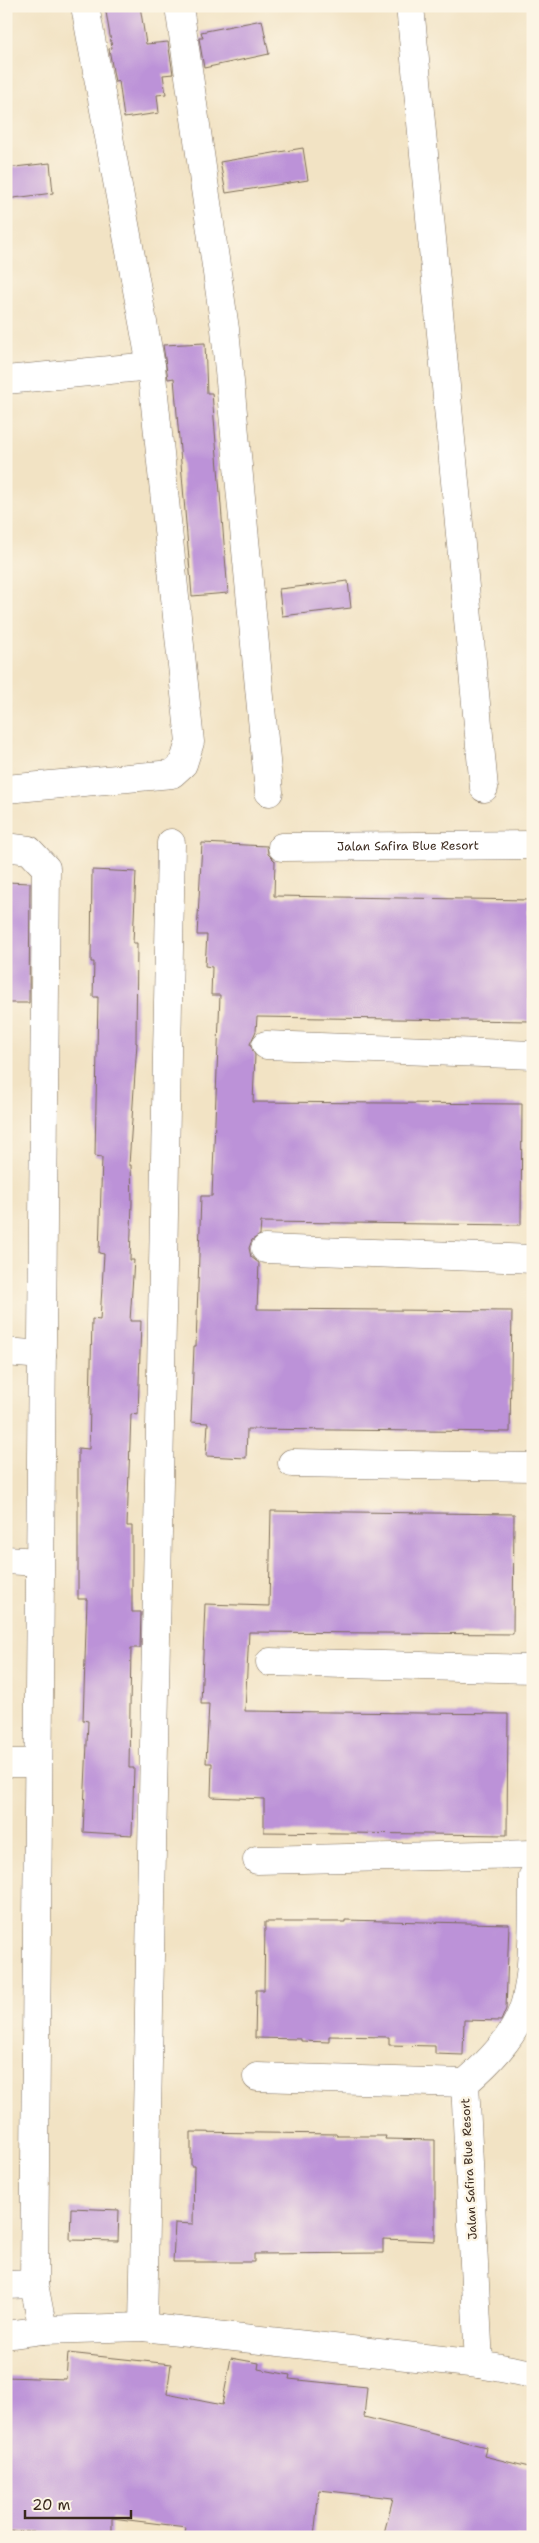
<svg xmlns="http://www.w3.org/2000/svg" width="539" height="2543" font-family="'Shantell Sans',sans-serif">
	<rect width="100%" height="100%" fill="#fcf5e5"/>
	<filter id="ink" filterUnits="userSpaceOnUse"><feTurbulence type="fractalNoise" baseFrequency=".02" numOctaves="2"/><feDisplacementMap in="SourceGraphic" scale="10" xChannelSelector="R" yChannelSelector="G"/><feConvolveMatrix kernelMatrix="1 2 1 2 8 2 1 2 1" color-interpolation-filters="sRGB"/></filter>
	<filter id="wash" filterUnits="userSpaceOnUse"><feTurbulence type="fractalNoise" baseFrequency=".0096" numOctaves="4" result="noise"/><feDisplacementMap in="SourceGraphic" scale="20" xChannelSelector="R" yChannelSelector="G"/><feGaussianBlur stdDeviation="1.12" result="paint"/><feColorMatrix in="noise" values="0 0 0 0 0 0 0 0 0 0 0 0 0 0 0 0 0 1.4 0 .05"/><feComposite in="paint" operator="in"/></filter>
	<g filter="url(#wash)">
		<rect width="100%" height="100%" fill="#f2e3c4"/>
		<g id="blocks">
			<path fill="#bc92d8" d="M105,6H140L146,44L168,42L173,74L163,75L166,94L157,95L159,113L124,118L119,81L115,82L109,49L112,48Z
				M262,20L269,54L204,68L199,38H203L201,32Z
				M303,148L308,180L226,193L220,162Z
				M50,163L53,193L6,199V168Z
				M205,343L207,393H212L228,593L192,596L174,378L168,379L163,345Z
				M348,581L351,608L282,616L279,589Z
				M202,843L267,846L268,854L275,861L274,896L530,900V1021L257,1017L256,1031L250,1044L255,1055L253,1102L522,1104L521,1225L261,1222L260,1235L252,1240L249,1248L251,1257L259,1263L257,1309L512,1311L510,1432L247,1429L246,1458L206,1456L208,1423L191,1422L194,1346H196L201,1196H212L220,995H211L212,967L205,966L207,935H197Z
				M92,870L136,872L133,943H137L136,1043H137L129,1165H131L132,1202L130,1260H134L130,1321H141L138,1415L131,1414L127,1526H132V1612H141L140,1648H131L129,1768H134L132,1835L83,1832L88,1721L83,1720L87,1599H78V1448L89,1449L92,1319L100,1320L104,1254L99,1253L102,1157L95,1156L98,997H93L94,962H91Z
				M6,882L30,883L29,1003H6Z
				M271,1511L514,1514L513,1634L249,1632L245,1711L508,1714L507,1835L264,1832V1799L211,1797L212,1763H206L209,1704H201L205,1604L269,1606Z
				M345,1920L509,1924L506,2009L501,2021L464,2020L463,2055L435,2054V2046L389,2045V2037L329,2036V2042L301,2041V2039L255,2038L256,1990H264L265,1922H345Z
				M191,2132L337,2134V2136H386L385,2139L435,2140V2241L383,2239V2253L254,2254V2262H173L175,2223L193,2224L194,2166H191Z
				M71,2208L119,2210L118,2241L70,2240Z
				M68,2353L171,2364L167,2394L222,2405L231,2358L259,2363L258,2369L290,2375L289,2379L367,2387L364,2417L486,2447L484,2456L533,2468V2516L528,2537H383L393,2498L319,2490L314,2537H207L185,2533L186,2527L112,2518V2535L6,2531V2377L66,2379Z"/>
		</g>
	</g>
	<g filter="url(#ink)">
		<use href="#blocks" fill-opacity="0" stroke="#7b6b58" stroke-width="1"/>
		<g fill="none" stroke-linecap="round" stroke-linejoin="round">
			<defs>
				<g id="minor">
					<path d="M179,6L225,329L269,792"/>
					<path d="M410,6L484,788"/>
					<path d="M6,380L151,366"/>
					<path d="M6,789L172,774L183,764L190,742L151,366L85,6"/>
					<path d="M6,847L29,850L46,868L34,2284L43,2330"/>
					<path id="s1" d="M282,847L533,845"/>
					<path d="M266,1045L533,1055"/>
					<path d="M265,1249L533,1259"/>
					<path d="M6,1352L42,1355"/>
					<path d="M292,1463L533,1467"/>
					<path d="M6,1560L39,1562"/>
					<path d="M270,1662L533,1669"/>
					<path d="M6,1763H38"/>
					<path d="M257,1860L533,1854"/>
					<path d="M257,2077L465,2083"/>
					<path d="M6,2285L34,2284"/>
					<path d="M143,2327L171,843"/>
					<path d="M6,2335L43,2330L143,2327L479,2364L533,2374"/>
					<path d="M479,2364L465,2083C487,2064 514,2038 523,2009C535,1975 532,1913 533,1876"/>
				</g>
			</defs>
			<use href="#minor" stroke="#7b6b58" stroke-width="29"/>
			<use href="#minor" stroke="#fff" stroke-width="28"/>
		</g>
	</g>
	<g text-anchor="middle" stroke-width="5" stroke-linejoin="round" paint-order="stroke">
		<g font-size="12" fill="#3b2a1e" stroke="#fcf5e5">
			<text dy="4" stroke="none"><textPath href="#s1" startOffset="126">Jalan Safira Blue Resort</textPath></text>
			<text transform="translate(469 2169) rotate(-93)" y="4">Jalan Safira Blue Resort</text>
		</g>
	</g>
	<rect width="539" height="2543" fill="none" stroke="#fcf5e5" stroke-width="25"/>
	<path d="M25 2510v8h106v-8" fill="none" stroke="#3b2a1e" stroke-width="2.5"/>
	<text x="32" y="2510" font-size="15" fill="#3b2a1e" stroke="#fcf5e5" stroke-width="4" paint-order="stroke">20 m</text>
</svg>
